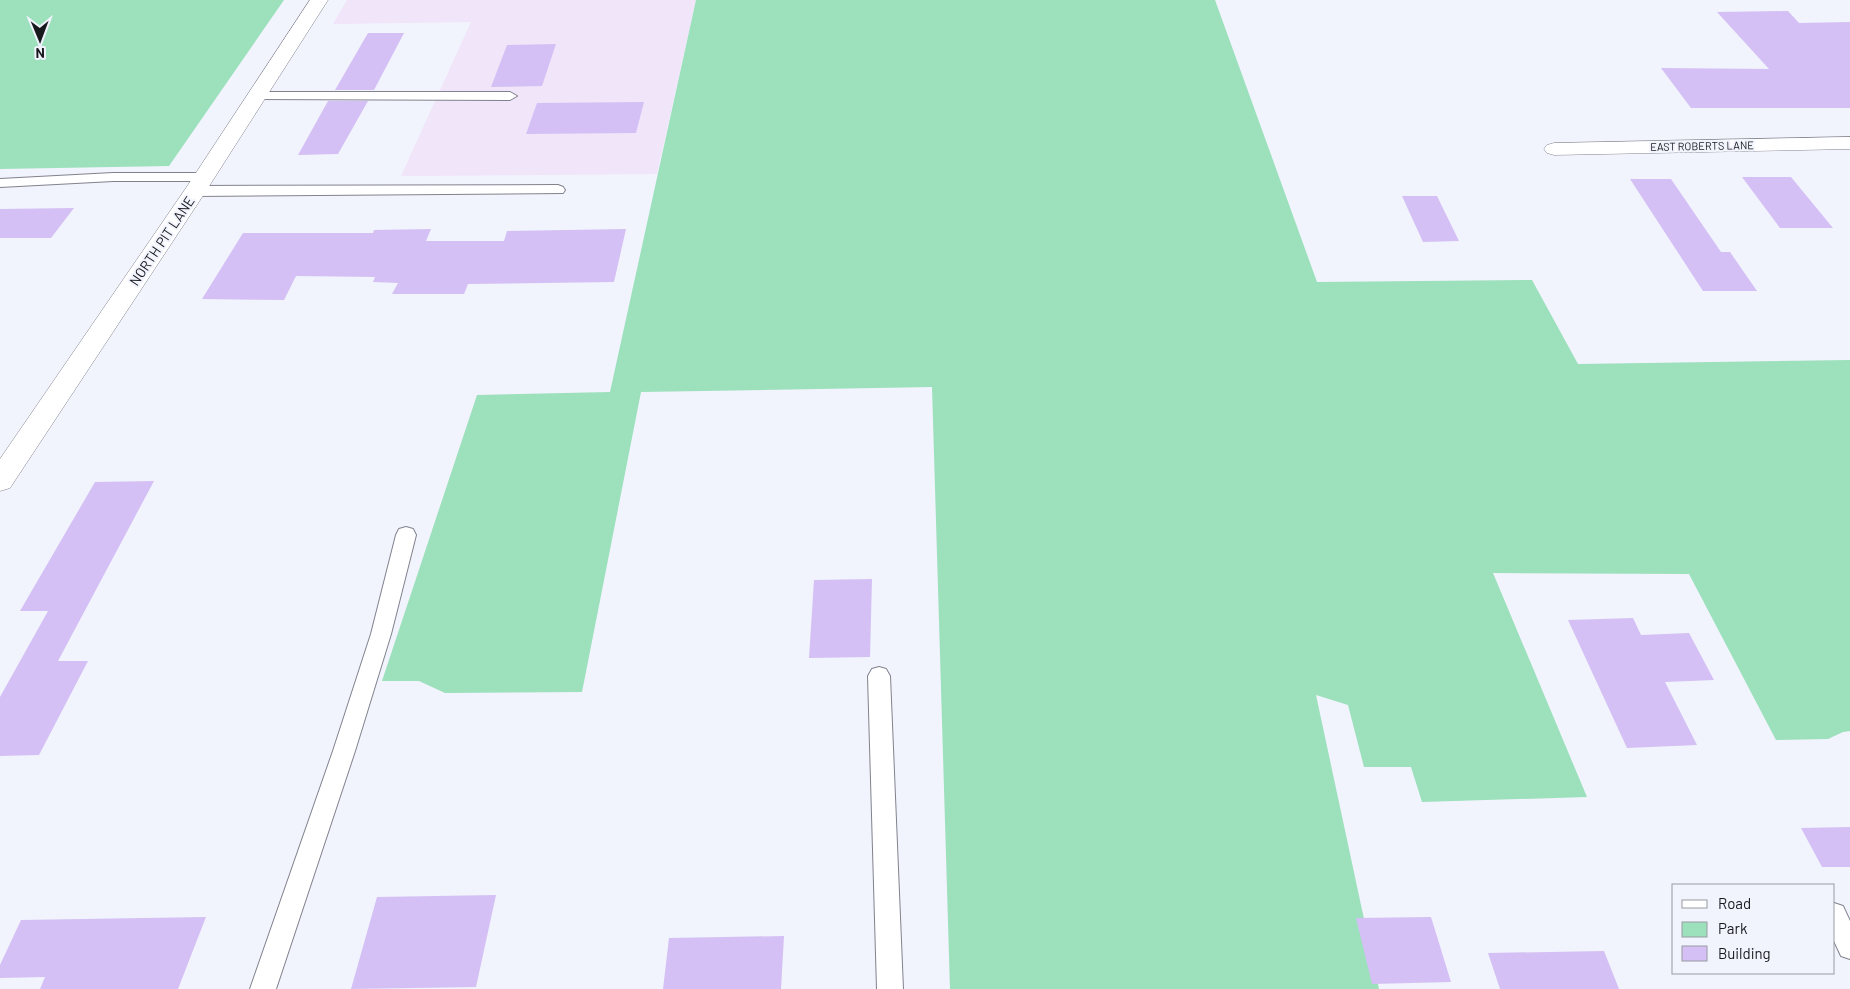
<svg xmlns="http://www.w3.org/2000/svg" width="1850" height="989" font-family="Barlow,sans-serif">
	<rect width="100%" height="100%" fill="#f1f3fd"/>
	<path fill="#f0e5f9" d="M347,0H696L657,174L401,176L471,22L333,24Z"/>
	<path fill="#9ce0bc" d="M0,0H284L169,166L0,169Z
		M696,0H1215L1317,282L1532,280L1578,364L1850,360V731L1843,732L1828,739L1776,740L1689,574L1493,573L1587,797L1422,802L1411,767H1364L1348,705L1316,695L1379,989H950L932,387L641,392L582,692L445,693L419,681H382L477,395L610,392Z"/>
	<path fill="#d4c0f4" d="M1788,11L1799,23L1850,22V108H1691L1661,68L1769,69L1717,12Z
		M368,33H404L374,90H335Z
		M556,44L542,86L491,87L507,45Z
		M328,101H368L338,154L298,155Z
		M644,102L636,133L526,134L537,103Z
		M1742,177H1791L1833,228H1780Z
		M1630,179H1671L1721,252H1730L1757,291H1703Z
		M1402,196H1437L1459,241L1423,242Z
		M74,208L51,238H0V209Z
		M431,229L426,241H504L507,231L626,229L614,282L468,284L464,294H392L398,283L373,282L375,277L296,276L284,300L202,299L243,233H373L374,230Z
		M154,481L58,661H88L39,755L0,756V697L48,611H20L95,482Z
		M872,579L870,657L809,658L814,580Z
		M1633,618L1641,635L1689,633L1714,680L1665,682L1697,745L1627,748L1568,620Z
		M1850,827V867H1822L1801,828Z
		M496,895L476,987L351,989L377,897Z
		M206,917L178,989H40L45,977L0,978V965L21,920Z
		M1431,917L1451,982L1372,984L1356,918Z
		M784,936L781,989H663L669,938Z
		M1604,951L1619,989H1500L1488,953Z"/>
	<g fill="none" stroke-linecap="round" stroke-linejoin="round">
		<defs>
			<path id="service" d="M257,92H510L517,96L510,100L252,99L250,96Z
				M113,173H205L210,174L212,177L210,180L205,181H113L0,187V179Z
				M558,185L563,187L565,190L563,193L195,196L190,194L188,191L190,188L195,186Z
				M406,527L413,529L416,535L391,634L355,751L276,989H250L333,751L371,634L396,535L399,529Z
				M879,667L886,669L890,676L903,989H877L868,676L872,669Z
				M1834,903L1843,906L1850,921V959L1841,956L1834,941Z"/>
			<path id="minor" d="M310,0H328L206,191L10,488L0,491V459L186,188Z
				M1850,137V149L1554,155L1547,153L1544,149L1547,145L1554,143Z"/>
		</defs>
		<use href="#service" stroke="#81828d" stroke-width="2"/>
		<use href="#minor" stroke="#81828d" stroke-width="1"/>
		<use href="#service" fill="#fff" fill-rule="evenodd"/>
		<use href="#minor" fill="#fff" fill-rule="evenodd"/>
	</g>
	<g text-anchor="middle" stroke-width="4" stroke-linejoin="round" paint-order="stroke">
		<g font-size="11" fill="#18191d" stroke="#f1f3fd">
			<text transform="translate(1702 146) rotate(-1)" y="4">EAST ROBERTS LANE</text>
		</g>
		<g font-size="14" fill="#18191d" stroke="#f1f3fd">
			<text transform="translate(162 241) rotate(-56)" y="5">NORTH PIT LANE</text>
		</g>
	</g>
	<rect x="1672" y="884" width="162" height="90" fill="#f1f3fd" stroke="#9a9ca3"/>
	<rect x="1682" y="900" width="25" height="8" fill="#ffffff" stroke="#9a9ca3"/>
	<text x="1718" y="909" font-size="15" fill="#18191d">Road</text>
	<rect x="1682" y="922" width="25" height="15" fill="#9ce0bc" stroke="#9a9ca3"/>
	<text x="1718" y="934" font-size="15" fill="#18191d">Park</text>
	<rect x="1682" y="946" width="25" height="15" fill="#d4c0f4" stroke="#9a9ca3"/>
	<text x="1718" y="959" font-size="15" fill="#18191d">Building</text>
	<g transform="translate(40 40) rotate(179)" stroke="#f1f3fd" stroke-width="4" paint-order="stroke">
	<path d="M0-4L9 19L0 12L-9 19Z" fill="#18191d"/>
	<text y="-8" font-size="14" font-weight="bold" text-anchor="middle" fill="#18191d">N</text>
	</g>
</svg>
